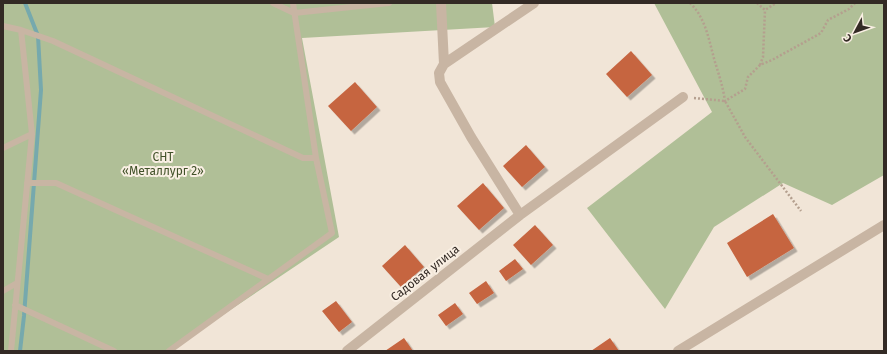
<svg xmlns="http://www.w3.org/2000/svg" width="887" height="354" font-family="'Fira Sans',sans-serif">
	<defs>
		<filter id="shadow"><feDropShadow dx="3.5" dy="3.5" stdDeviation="0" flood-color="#0004"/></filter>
	</defs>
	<rect width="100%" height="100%" fill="#f1e5d7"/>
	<path fill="#b0bf97" d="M3,3H492L495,27L302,38L339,237L169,351H3Z
		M654,3H884V175L832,205L783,183L714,227L665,309L587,208L712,112Z"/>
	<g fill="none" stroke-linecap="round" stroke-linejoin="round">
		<path stroke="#76a9ad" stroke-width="4" d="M20,351L24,316L41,90L38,36L25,3"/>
	</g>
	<path fill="#c66540" filter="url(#shadow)" d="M631,51L652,75L627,97L606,74Z
		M355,82L377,107L351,131L328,106Z
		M526,145L545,167L522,187L503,166Z
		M483,183L504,208L479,230L457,206Z
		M773,214L794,248L747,277L727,243Z
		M535,225L553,245L531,265L513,245Z
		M405,245L424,267L401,287L382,266Z
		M515,259L523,269L506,281L499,271Z
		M486,281L494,293L477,304L469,293Z
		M336,301L352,322L339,332L322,311Z
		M455,303L463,314L446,326L438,315Z
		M404,338L413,351H385Z
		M610,338L619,351H591Z"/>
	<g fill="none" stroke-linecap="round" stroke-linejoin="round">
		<path stroke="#b49f8e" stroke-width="2.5" stroke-dasharray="2 2" stroke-linecap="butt" d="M690,3C706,18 709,41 715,62C719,75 723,87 725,101L745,89L748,77L760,65L772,60L821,33L828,20L849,9L855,3
			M757,3L765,10L776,3
			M760,65L763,57L765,10
			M694,98L725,101L745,137L801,211"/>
		<path stroke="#c8b5a3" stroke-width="6" d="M273,3L294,13L389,3
			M3,26L21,30L53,41L303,158H316L293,3
			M3,148L32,134
			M27,183H56L268,279
			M3,291L17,283
			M15,305L114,351
			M11,351L32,134L21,30
			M169,351L332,233L316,158"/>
		<path stroke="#c8b5a3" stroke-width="10" d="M441,3L444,64
			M520,215L471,137L440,82L439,73L444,64L534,3
			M347,351L520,215L683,97
			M678,351L884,225"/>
	</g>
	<g text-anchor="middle" stroke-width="4" stroke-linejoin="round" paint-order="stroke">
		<g font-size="12" fill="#415129" stroke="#f9efe3">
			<text x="163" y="161">СНТ<tspan x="163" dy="14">«Металлург 2»</tspan></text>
		</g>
		<g font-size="12" fill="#332a25" stroke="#f9efe3">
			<text transform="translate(425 273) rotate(-38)" y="4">Садовая улица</text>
		</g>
	</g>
	<rect width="887" height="354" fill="none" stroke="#332a25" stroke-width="8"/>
	<g transform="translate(855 32) rotate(229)" stroke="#f9efe3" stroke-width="3" paint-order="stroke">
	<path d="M0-3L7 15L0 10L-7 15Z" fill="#332a25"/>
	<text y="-6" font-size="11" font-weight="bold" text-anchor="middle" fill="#332a25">С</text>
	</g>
</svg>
